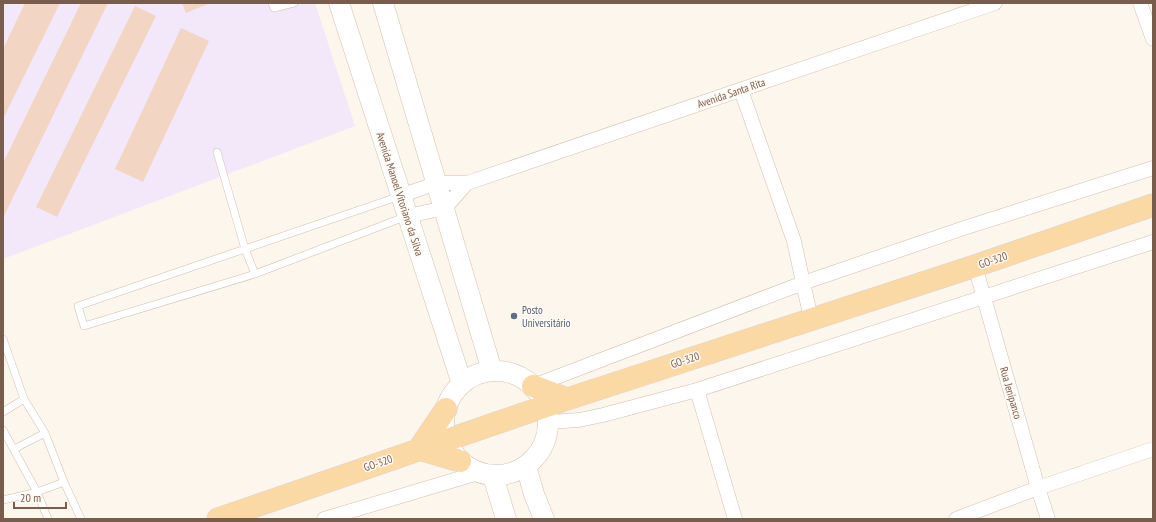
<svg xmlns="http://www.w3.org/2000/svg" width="1156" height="522" font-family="'PT Sans Narrow',sans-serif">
	<rect width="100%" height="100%" fill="#fdf6ec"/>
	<path fill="#f3e8fa" d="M3,3H315L355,126L3,259Z"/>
	<path fill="#f3d5c3" d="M25,3H60L3,119V49Z
		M81,3H108L3,218V163Z
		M182,3H210L186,13Z
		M135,6L156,16L57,217L36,207Z
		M181,28L209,41L143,182L115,169Z"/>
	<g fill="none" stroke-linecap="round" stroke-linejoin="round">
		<defs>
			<path id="lane" d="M272,3L274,8L294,3
				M217,152L245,249L255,274
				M400,196L78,306L84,326L255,274L407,216
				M3,339L24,399L45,433L64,482L81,519
				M3,412L24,399
				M3,430L37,492L48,519
				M14,449L45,433
				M3,500L37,492L64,482"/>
			<path id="street" d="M1140,3L1153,39
				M741,90L794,241L811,319
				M400,196L437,183H467L995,3
				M407,216L445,208L467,183
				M975,266L1038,488L1048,519
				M533,386L803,283L967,227L1153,168
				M697,390L735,519
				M549,422L579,420L603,415L697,390L1153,242
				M324,519L478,473
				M956,519L1038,488L1153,449"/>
			<path id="secondary" d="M339,3L462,384
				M383,3L492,371
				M444 423a52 52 0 1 1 104 0a52 52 0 1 1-104 0Z
				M526,466L534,494L544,519
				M493,476L506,519"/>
			<path id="primary" d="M533,386L567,399
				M419,449L446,409
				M419,449L460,461
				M218,519L546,406L975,266L1153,205"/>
		</defs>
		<use href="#lane" stroke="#d1beb0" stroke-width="8"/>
		<use href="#street" stroke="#d1beb0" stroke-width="15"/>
		<use href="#secondary" stroke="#d6c0b0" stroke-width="21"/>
		<use href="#primary" stroke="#dad1cd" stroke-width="23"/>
		<use href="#lane" stroke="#fff" stroke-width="7"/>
		<use href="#street" stroke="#fff" stroke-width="14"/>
		<use href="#secondary" stroke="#fff" stroke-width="20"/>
		<use href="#primary" stroke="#fbd9a5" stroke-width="22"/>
	</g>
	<circle fill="#5c6f8a" stroke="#fffaf3" stroke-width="1.5" cx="514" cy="316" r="4"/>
	<g text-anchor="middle" stroke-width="3" stroke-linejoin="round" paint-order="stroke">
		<g font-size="11" fill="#7a5c4d" stroke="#fffaf3">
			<text transform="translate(731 93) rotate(-19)" y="4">Avenida Santa Rita</text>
			<text transform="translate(400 194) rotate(72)" y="4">Avenida Manoel Vitoriano da Silva</text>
			<text transform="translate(993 260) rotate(-19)" y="4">GO-320</text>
			<text transform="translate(685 360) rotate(-18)" y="4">GO-320</text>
			<text transform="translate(1011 393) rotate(74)" y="4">Rua Jenipanco</text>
			<text transform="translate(378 463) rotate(-19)" y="4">GO-320</text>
		</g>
		<g font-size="11" fill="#4e5e75" stroke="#fffaf3" text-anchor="start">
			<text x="522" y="314">Posto<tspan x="522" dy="13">Universitário</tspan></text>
		</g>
	</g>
	<rect width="1156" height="522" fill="none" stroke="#7a5c4d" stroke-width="8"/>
	<path d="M14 502v6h52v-6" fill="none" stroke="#7a5c4d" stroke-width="2"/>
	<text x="20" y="502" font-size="12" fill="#7a5c4d" stroke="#fffaf3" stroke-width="3" paint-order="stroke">20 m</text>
</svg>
